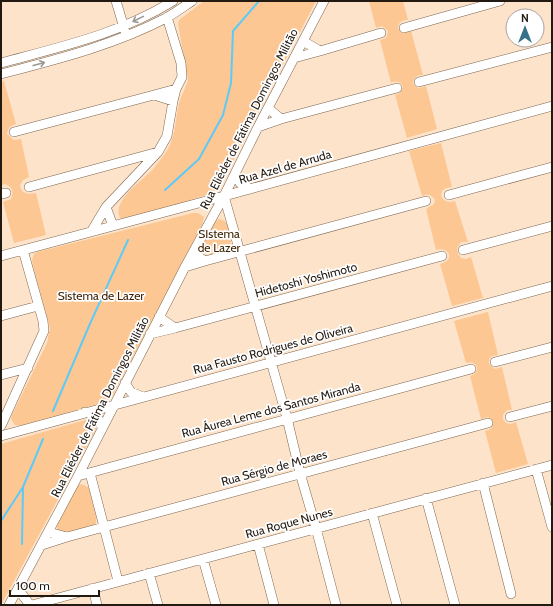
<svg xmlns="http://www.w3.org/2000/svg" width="553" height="606" font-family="Cabin,sans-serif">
	<rect width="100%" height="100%" fill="#fde3ca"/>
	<path fill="#fcc793" d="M204,1H316L219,188L215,192C198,197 132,221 120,218C111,200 144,180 154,168C161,159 169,150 172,139C176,128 176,115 179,103C181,95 186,88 188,80L178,24L179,20Z
		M369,1H403L408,20C401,20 399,22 398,28L401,32L405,33L411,31L423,75C417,75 414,77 413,83L415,86L419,88L426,86L437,129L407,138L395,95L400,93L403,86C400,82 396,80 391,83L380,40L386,38L388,31L382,26L376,28Z
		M4,81L16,124C10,126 8,128 7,134L14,140L21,139L29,177L23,180L20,185C21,193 27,195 36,193L46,235L14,243L3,202L11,199C14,191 12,186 4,184L1,186V82Z
		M441,143L452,187L446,188L442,191L441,196C445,202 448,203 455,201L468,242H461L457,248L458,254L461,258L466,259L471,257L483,298L452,306L440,264C455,261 450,246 436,250L426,209L434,204L435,200C431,194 428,194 422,196L409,151Z
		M193,213H198L204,217L202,225L112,397L105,402L22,426L15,425L11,419L12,415L47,343L50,328L33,266L32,260L34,254L37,252Z
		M219,219C231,220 232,238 230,248C226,252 222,253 216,254C190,259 209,223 219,219Z
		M488,312L498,355L492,356L489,359V364L495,369L502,367L512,410H507L503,415V419L506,423L511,424L516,422L528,464L496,473L485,431C490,430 493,428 493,422L488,417L481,419L470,376C482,373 477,359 466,363L454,321Z
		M85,420L94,423L96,425V429L1,605V444Z
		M81,484L86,486L89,488L96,517V523C87,531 70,533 58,531L57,526L75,489L78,485Z"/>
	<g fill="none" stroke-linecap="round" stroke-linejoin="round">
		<path stroke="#5dcaf8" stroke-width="2" d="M165,190L199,159L223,115L231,83L233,31L259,1
			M53,411L89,326L128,240
			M1,521L23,487L43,439
			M22,544L23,487"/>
		<defs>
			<path id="minor" d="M116,1L125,31
				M404,28L500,1
				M320,51L381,33
				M294,58L320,51L303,41
				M1,63C60,47 120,34 173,1
				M1,74C58,59 114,45 166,18C175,13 183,7 192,1
				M419,82L552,47
				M173,101L154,95L176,89
				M281,119L397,88
				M258,127L281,119L268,108
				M14,132L154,95
				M235,174L240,183L251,189
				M29,187L158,152
				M1,194L6,193
				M449,195L552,167
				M224,196L287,418L300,473L316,528L336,605
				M106,207L158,152L167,136L173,101L176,89L182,77L181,63L167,17
				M91,232L106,207L113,226
				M463,250L552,226
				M1,256L195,204L552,106
				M205,261L426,201
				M185,267L205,261L193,253
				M1,316L38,306
				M175,328L442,256
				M150,334L175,328L159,317
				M495,362L552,347
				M1,375L28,368
				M125,383L131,392L143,397
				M85,412C95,415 100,418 102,428
				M510,417L552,406
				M1,426L44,331L43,321L23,250
				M1,436L552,286
				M536,469L552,527
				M90,473L118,581
				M78,476L471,369
				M483,483L511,594
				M426,498L455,605
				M372,513L397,605
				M67,537L488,423
				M258,544L274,605
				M42,545L67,537L49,532
				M203,559L216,605
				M149,573L158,605
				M93,588L97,605
				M18,589L30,605
				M9,605L78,476L185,267L224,196L258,127L324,1
				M32,605L552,465"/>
		</defs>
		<use href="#minor" stroke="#7d6650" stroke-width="10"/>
		<use href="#minor" stroke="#fff" stroke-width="9"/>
	</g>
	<defs><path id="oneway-shaft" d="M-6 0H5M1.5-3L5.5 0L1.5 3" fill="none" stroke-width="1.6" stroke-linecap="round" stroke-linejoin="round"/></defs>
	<g stroke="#9c9893">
		<use href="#oneway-shaft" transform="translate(138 19) rotate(154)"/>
		<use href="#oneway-shaft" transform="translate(39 64) rotate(-15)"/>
	</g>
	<g text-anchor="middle" stroke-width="3.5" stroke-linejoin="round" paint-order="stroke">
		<g font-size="12" fill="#221910" stroke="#fff">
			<text transform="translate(249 119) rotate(-63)" y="4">Rua Eliéder de Fátima Domingos Militão</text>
			<text transform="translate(285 167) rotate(-16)" y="4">Rua Azel de Arruda</text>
			<text transform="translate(306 280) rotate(-15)" y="4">Hidetoshi Yoshimoto</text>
			<text transform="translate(273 349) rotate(-15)" y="4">Rua Fausto Rodrigues de Oliveira</text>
			<text transform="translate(100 407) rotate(-63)" y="4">Rua Eliéder de Fátima Domingos Militão</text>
			<text transform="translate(271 410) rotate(-15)" y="4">Rua Áurea Leme dos Santos Miranda</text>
			<text transform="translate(274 468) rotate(-15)" y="4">Rua Sérgio de Moraes</text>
			<text transform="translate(289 523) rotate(-15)" y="4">Rua Roque Nunes</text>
		</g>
		<g font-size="12" fill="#3e2304" stroke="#fff">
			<text x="219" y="238">SIstema<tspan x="219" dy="14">de Lazer</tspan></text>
			<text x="101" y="300">Sistema de Lazer</text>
		</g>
	</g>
	<rect width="553" height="606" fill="none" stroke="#221910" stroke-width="4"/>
	<g transform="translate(525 28)"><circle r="19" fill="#ffffff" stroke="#a7a39f"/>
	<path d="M0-3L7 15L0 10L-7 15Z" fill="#367089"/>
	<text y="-6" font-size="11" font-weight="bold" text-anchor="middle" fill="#221910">N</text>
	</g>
	<path d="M10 590v6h89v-6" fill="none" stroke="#221910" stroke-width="2"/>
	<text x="16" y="590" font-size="12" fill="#221910" stroke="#ffffff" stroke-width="3" paint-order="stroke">100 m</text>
</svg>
